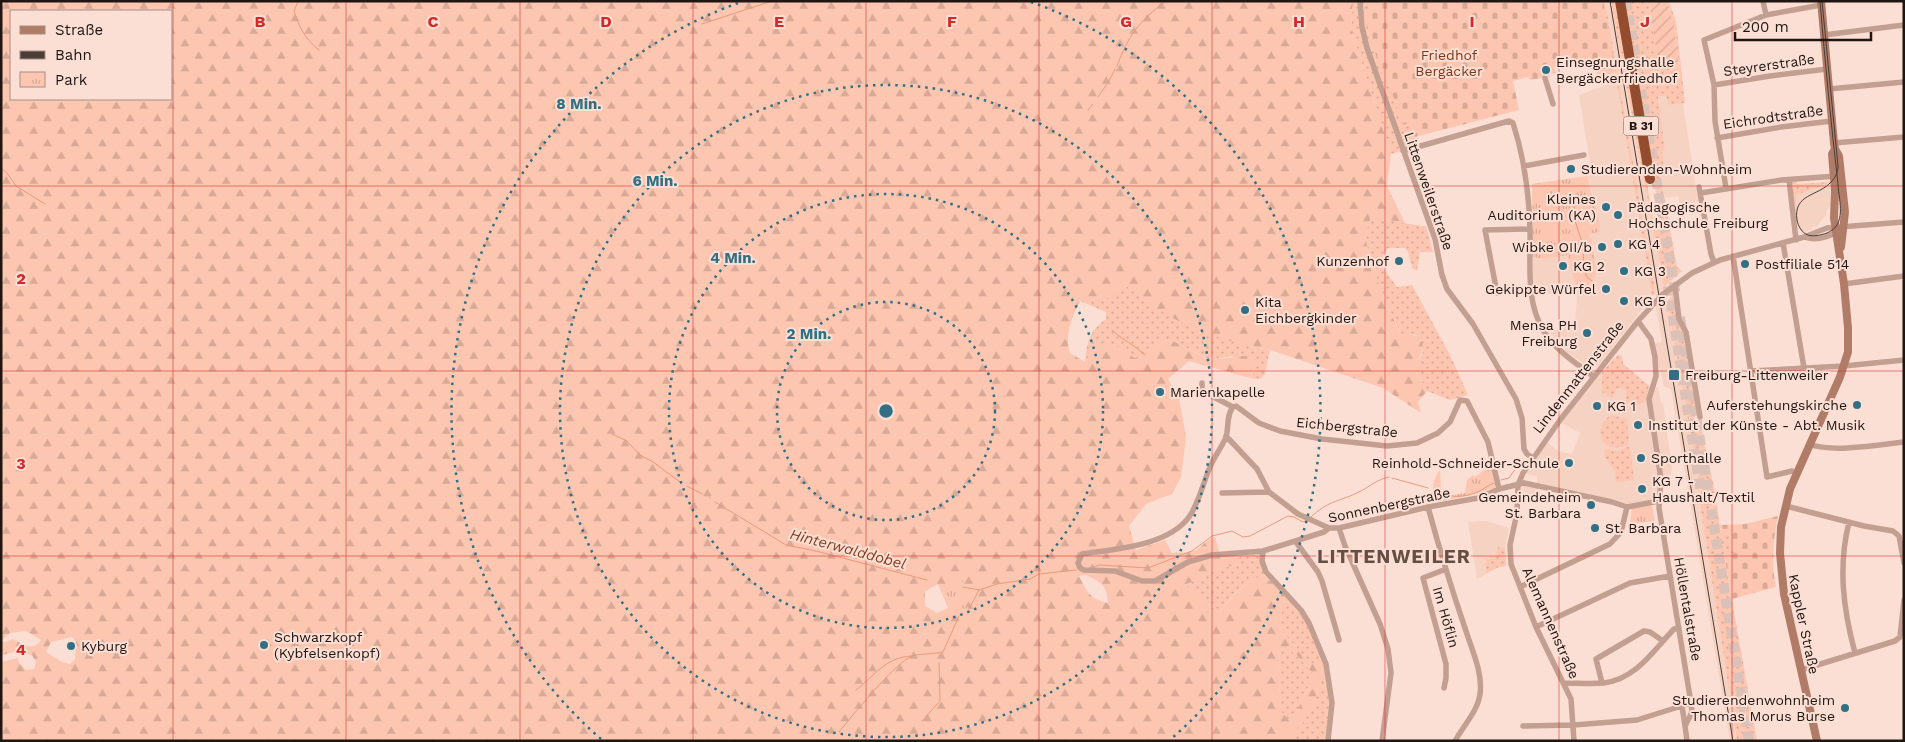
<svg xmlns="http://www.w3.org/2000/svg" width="1905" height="742" font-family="'Work Sans',sans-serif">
	<defs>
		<pattern id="grass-dots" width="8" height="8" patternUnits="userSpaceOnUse" patternTransform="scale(1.25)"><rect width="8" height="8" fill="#fdc6b0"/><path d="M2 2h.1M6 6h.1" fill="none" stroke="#d8a996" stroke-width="1.8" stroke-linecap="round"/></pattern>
		<pattern id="forest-firs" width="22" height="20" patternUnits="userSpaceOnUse" patternTransform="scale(1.25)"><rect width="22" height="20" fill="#fdc6b0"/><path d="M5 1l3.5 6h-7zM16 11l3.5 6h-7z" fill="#d8a996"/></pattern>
		<pattern id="cemetery-stones" width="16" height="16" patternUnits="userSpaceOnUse" patternTransform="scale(1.25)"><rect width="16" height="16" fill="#fdc6b0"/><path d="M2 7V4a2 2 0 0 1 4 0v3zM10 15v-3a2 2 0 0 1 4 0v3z" fill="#d8a996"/></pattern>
		<pattern id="park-tufts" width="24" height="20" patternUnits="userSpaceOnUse" patternTransform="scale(1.25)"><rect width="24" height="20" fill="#fdc6b0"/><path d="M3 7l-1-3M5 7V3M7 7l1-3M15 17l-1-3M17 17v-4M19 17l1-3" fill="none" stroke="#d8a996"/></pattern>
		<pattern id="garden-furrows" width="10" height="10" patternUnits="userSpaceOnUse" patternTransform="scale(1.25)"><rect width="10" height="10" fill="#fdc6b0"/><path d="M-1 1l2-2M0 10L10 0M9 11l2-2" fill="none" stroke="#d8a996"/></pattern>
	</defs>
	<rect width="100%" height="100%" fill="#fcdfd4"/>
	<path fill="#f6d2c3" d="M1605,1H1611L1631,119L1635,113L1645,180L1666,301L1668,300L1701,492L1699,498L1737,741H1730L1671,389L1664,387L1653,343L1662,342L1656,308V294Z
		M1616,81L1652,296L1599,365L1592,369L1567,352L1549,332L1575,323L1577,298L1575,289L1536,296L1533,280V257L1544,259L1568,255L1587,288L1597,274L1594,246L1590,234L1596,205L1587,176L1592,175L1579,95Z
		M1658,96H1666L1668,105L1683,103L1698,202L1680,205L1678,196L1665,198L1659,170L1662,150H1665Z
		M1829,183L1831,204L1826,212L1827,214L1816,227L1814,226L1811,230L1802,233L1796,223V195Z
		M1618,355L1622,356L1623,364L1649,386L1658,387L1661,403H1663L1672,468L1671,475L1658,477V495L1656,499L1620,505L1540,483L1535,496L1522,491L1524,481L1537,483V476L1526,474L1547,442L1558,451L1572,454L1580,433L1561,423L1602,371Z
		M1480,521H1487L1509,528L1505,548L1506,566L1499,567L1477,579L1468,522Z"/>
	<path fill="url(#grass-dots)" d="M1353,1H1368V6L1365,7L1370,36L1384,79L1387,78L1404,125L1410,122L1415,137L1414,148L1391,154L1351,29Z
		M1603,1H1605L1656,294L1652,296Z
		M1611,1H1617L1623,32L1620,33L1655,229L1662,228L1623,1H1649L1659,70L1662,71L1679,68L1674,25L1667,1H1669L1676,22L1685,103L1668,105L1666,96H1658L1665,150L1662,151L1664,168L1659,170L1677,267L1682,271L1664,287C1647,191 1627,97 1611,1Z
		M1794,181H1797V184L1829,182V183L1796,195V223L1792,183Z
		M1371,217L1421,226H1426L1433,252H1420L1417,271L1412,268L1408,252L1405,248H1388L1384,254L1381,265L1397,287L1412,285L1450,355L1468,395L1450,400L1427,391L1416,372L1415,362L1422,355L1423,350L1417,336L1412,334L1403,337C1392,318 1365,256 1366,236C1366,230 1369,223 1371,217Z
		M1126,286L1140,294L1252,347L1270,350L1265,374L1260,379L1250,378L1254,371L1232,356L1210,360L1175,342L1164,340L1144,357L1135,358L1114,345L1094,349L1085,362C1087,342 1089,331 1106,319V312L1080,301H1104L1119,288Z
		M1674,294L1684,333L1698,412L1694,415L1695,423H1700L1715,492L1721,534L1730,535L1735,553L1724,555L1757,741H1737L1699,498L1701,492L1671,322L1668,300Z
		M1618,355L1622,356L1623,364L1649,386L1646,400L1637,405L1626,403V389L1622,388H1617L1613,398L1602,392V372Z
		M1611,415L1627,419L1629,442L1628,445C1599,456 1592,427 1611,415Z
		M1630,446L1634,480L1616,482L1615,471L1605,458L1604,451L1607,449L1618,451Z
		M1498,547L1505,548L1506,566L1499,567L1486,573V559H1489V556H1496Z
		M1249,553L1260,554L1264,575C1244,582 1231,596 1219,613L1185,585L1218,569L1241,564V554Z
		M1287,597L1306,621L1323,662L1311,664L1279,628L1282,608Z
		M1283,648L1295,653L1314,675L1291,723L1281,712L1278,660Z
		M1327,676L1330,709L1327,741H1285C1307,722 1315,705 1322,677Z"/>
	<path fill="url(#forest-firs)" fill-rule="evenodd" d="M1,1H1353L1351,29L1391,154L1387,186L1405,223L1371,217C1369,223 1366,230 1366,236C1365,256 1392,318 1402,336C1423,330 1429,349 1415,362L1421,367L1416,373L1427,391L1418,402L1421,413L1383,388L1270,350C1235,344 1195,332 1164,313C1151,305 1139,294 1126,286L1119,288L1104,301H1080C1072,317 1064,335 1070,353L1085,362L1094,349L1101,343L1114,345L1135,358L1144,357L1164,340L1175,342L1209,360L1252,355L1256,362L1250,378L1189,361L1168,379L1179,398L1186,437L1181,477L1172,494L1146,504L1129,526L1136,550L1165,540L1172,553C1178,552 1188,553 1194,551C1202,548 1204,540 1215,537L1220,556L1241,554V564L1218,569L1185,585L1219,613C1234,596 1242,583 1264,575L1287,597L1282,608L1279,628L1311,664L1323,662L1327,676L1322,677C1315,705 1307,722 1285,741H1V662L18,658L19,663L26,670L34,669L36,663L32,655C20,651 13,651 1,656ZM11,11H171V99H11ZM1086,575C1101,583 1107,584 1108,603C1089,599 1087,591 1079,576ZM938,584L948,608L937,613L925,606V591ZM942,588L961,590V597L967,609L954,615ZM26,631L41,640C31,653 24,643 12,639L6,642L1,641L10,633ZM72,637L76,641L75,659L70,664L62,662L46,652L51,642ZM1282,649L1295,653L1314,675L1291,723L1281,711L1278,660Z"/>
	<path fill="url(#cemetery-stones)" d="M1368,1H1603L1616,71L1599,84L1594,60L1566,68L1565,65L1554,67L1556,73L1550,74V77L1530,80L1528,77L1513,81L1519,110L1415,137L1410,123L1403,125L1387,78L1384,79C1376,55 1367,32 1365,7L1368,6Z
		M1778,516C1773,540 1771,563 1776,587L1732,599L1724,554L1735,553L1730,535L1721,534L1720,525L1745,524Z"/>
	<path fill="url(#park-tufts)" d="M1587,176L1600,225L1599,232L1590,234V238H1592L1595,262L1598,270H1596L1597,274L1587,288H1577L1572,274L1568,255L1544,259L1533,257L1532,184Z
		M1492,469L1496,487L1480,493L1443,501L1442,496H1435C1431,486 1434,478 1440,470L1441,494L1446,496L1465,493L1467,480L1473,475L1475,477L1484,470Z
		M1652,505L1655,521L1630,524L1632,508Z
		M963,580C959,598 962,606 978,614L972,625L954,615L942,588Z"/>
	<path fill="url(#garden-furrows)" d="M1649,1H1667L1674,25L1679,68L1662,71L1659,70Z"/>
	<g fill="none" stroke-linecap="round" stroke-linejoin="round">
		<path stroke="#e99a7a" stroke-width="1" d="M298,1L294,11C299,27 305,39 319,50
			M702,24L772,1
			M1117,66C1128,36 1139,21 1166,1
			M1098,97L1109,81L1115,69
			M1088,110L1093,104
			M1,168L7,173L16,186L45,204
			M1575,202L1573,215L1583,245L1584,270L1587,277L1592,281
			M1112,330C1122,340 1135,345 1145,355
			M612,434L627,441L640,455L653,462L680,482
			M1392,478L1428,488
			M1501,480L1509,478L1521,461
			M687,486L702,494
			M1435,492C1451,497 1462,499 1480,491C1485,488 1489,485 1494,483
			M709,497L710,498
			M715,502L786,545L816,551L927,580
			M1311,517C1328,501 1337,502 1357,493C1368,488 1377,479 1389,477
			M1089,568L1100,565L1148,568L1192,551L1212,536L1232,531L1243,537L1250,536L1288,516L1294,517L1303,522L1308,520
			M963,587L979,590L997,584L1030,579L1039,574L1076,570
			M969,609L979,590
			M856,690C876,675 884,658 911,656
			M922,721L940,701L939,663
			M839,732C851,717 895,663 912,656C916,654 935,654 943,652L959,616"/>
		<path stroke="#dbc1b7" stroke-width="10" stroke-dasharray="10 5" stroke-linecap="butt" d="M1626,1L1676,296
			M1668,286L1703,506
			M1680,317L1749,741"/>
		<path stroke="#c39f91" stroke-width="5.5" d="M1360,1L1362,27L1367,48L1435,239L1442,275L1447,289L1473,324L1516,399L1522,418L1524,449L1527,454L1533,458
			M1763,1L1766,15
			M1824,35L1904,25
			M1545,78L1553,104
			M1714,85L1770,76L1827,69
			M1829,89L1904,82
			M1717,138L1781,127L1832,121
			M1834,143L1904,137
			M1403,151L1509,121L1513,123C1524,157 1529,193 1530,229C1531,263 1525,299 1543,330C1555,350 1576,363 1594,377
			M1524,166L1584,155
			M1789,180L1796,240
			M1699,187L1711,254L1714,262
			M1726,188L1715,121L1714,85L1704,40L1766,15L1821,5
			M1701,193L1781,180L1837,176
			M1530,229L1485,230L1497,293L1531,289
			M1804,237C1815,241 1829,237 1838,231
			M1783,243L1804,368
			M1733,256L1767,477L1792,471L1796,473
			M1844,284L1904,276
			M1675,285L1679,319L1686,332L1700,417
			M1638,321L1651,339L1655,357L1656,376L1649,399L1661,479L1659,508L1691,703L1692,712L1685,726L1687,741
			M1751,371L1844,366L1904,360
			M1202,383V389L1206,393L1233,407
			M1226,436L1257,469L1269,492L1298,514L1329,528
			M1809,444C1832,453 1878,445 1904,442
			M1499,489L1488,442L1467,401L1460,400L1450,422L1438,433L1417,443L1387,446L1322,439L1280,431L1259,423L1236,406L1233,407C1226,416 1229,427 1226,437C1222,447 1214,457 1210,467C1203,483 1199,503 1189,517C1168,546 1115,549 1082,554L1078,563L1080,568L1084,570L1115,571L1142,581H1155L1188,562L1212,555L1263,551L1324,532L1329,528H1339L1428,507L1478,498L1499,489L1524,483L1612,502L1627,507L1659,501
			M1222,493L1269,492
			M1786,506L1864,526L1893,531L1899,536L1904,563
			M1428,507C1439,548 1452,590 1466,631C1472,650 1483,673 1480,694C1478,711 1463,726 1455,741
			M1849,522C1838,567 1843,608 1855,653
			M1339,528L1345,546L1380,624L1388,649L1391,673L1382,741
			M1296,542L1318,572L1322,581L1339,640
			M1263,551L1262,561L1266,572L1301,610L1309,623L1326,664L1332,703L1328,741
			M1520,587L1610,544L1621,532L1627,507
			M1536,627L1630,583L1670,576
			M1801,670L1895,641L1900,637L1904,600
			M1564,683C1577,683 1591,684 1604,683C1636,679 1653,651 1674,629L1679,628
			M1602,683L1596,659L1644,631L1650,632L1663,641
			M1444,688L1446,678V664L1423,578L1446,569
			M1682,706L1685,726
			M1523,726L1574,725L1637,720L1691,703
			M1574,741L1571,699L1536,627L1511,564L1510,545L1517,513L1518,485L1523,473L1560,420L1638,321L1662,295L1692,273L1720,260L1804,237L1827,228L1904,222"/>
		<path stroke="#b07c68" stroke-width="8" d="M1821,1L1834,143L1835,149L1839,156L1845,212L1841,247
			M1817,741L1784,594L1780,553L1781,527L1790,489L1840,377L1848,352V328L1844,284L1834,218L1835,191L1832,154L1835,149"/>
		<path stroke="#934c2e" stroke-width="10" d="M1620,1L1650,179"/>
		<path stroke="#4a3c37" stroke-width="1" d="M1820,1C1825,62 1831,123 1838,184V185C1839,201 1847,225 1827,233C1821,235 1813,237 1808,235C1802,233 1798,226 1797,220C1793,194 1818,196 1830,183C1835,179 1838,172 1838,166L1822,1"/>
		<path stroke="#4a3c37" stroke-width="1" d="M1610,1L1733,741"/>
	</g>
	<path fill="none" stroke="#d62828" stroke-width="1" stroke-opacity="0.55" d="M173,1V741M346,1V741M520,1V741M693,1V741M866,1V741M1039,1V741M1212,1V741M1385,1V741M1559,1V741M1732,1V741M1,186H1904M1,371H1904M1,556H1904"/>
	<g fill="none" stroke="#306f84" stroke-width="2.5" stroke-dasharray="2.5 5">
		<circle cx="886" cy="411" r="109"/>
		<circle cx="886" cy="411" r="217"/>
		<circle cx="886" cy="411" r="326"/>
		<path d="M601 739A434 434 0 0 1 741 2M1031 2A434 434 0 0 1 1171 739"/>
	</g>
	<g fill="#306f84" stroke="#fcdfd4" stroke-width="2">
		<circle cx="1546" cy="70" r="5"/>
		<circle cx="1571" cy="169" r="5"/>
		<circle cx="1606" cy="207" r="5"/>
		<circle cx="1618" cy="215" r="5"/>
		<circle cx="1618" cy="244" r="5"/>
		<circle cx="1602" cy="247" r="5"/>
		<circle cx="1399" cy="261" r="5"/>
		<circle cx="1745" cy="264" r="5"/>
		<circle cx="1563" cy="266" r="5"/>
		<circle cx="1624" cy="271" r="5"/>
		<circle cx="1606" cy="289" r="5"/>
		<circle cx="1624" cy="301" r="5"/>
		<circle cx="1245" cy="310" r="5"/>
		<circle cx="1587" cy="333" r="5"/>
		<rect x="1668" y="369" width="12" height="12" rx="2.5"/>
		<circle cx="1160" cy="392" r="5"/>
		<circle cx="1857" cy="405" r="5"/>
		<circle cx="1597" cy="406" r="5"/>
		<circle cx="1638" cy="425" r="5"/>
		<circle cx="1641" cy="458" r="5"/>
		<circle cx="1569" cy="463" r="5"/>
		<circle cx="1642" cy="489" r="5"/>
		<circle cx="1591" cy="505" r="5"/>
		<circle cx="1595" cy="528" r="5"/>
		<circle cx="264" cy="645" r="5"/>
		<circle cx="71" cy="646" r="5"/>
		<circle cx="1845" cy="708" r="5"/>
	</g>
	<g text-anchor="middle" stroke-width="4" stroke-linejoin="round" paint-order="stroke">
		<rect fill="#fcdfd4" stroke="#61524c" stroke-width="1" x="1623.5" y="116.5" width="35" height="19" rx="4"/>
		<g font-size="12" font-weight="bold" fill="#1f1511">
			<text x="1641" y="130">B 31</text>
		</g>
		<g font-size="14" fill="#7e3717" stroke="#fcdfd4">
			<text x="1449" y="60">Friedhof<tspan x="1449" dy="16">Bergäcker</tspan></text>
		</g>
		<g font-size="14" fill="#1f1511" stroke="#fcdfd4" text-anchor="start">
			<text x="1556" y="67">Einsegnungshalle<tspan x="1556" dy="16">Bergäckerfriedhof</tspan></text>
			<text x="1581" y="174">Studierenden-Wohnheim</text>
			<text x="1596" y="204" text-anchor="end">Kleines<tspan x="1596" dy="16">Auditorium (KA)</tspan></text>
			<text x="1628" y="212">Pädagogische<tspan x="1628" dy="16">Hochschule Freiburg</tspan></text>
			<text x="1628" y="249">KG 4</text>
			<text x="1592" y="252" text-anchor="end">Wibke OII/b</text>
			<text x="1389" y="266" text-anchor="end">Kunzenhof</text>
			<text x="1755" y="269">Postfiliale 514</text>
			<text x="1573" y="271">KG 2</text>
			<text x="1634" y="276">KG 3</text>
			<text x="1596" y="294" text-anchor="end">Gekippte Würfel</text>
			<text x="1634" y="306">KG 5</text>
			<text x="1255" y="307">Kita<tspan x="1255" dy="16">Eichbergkinder</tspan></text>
			<text x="1577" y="330" text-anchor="end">Mensa PH<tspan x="1577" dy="16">Freiburg</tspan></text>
			<text x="1685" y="380">Freiburg-Littenweiler</text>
			<text x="1170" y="397">Marienkapelle</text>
			<text x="1847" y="410" text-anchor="end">Auferstehungskirche</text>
			<text x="1607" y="411">KG 1</text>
			<text x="1648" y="430">Institut der Künste - Abt. Musik</text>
			<text x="1651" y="463">Sporthalle</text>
			<text x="1559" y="468" text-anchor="end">Reinhold-Schneider-Schule</text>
			<text x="1652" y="486">KG 7 -<tspan x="1652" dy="16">Haushalt/Textil</tspan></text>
			<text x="1581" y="502" text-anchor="end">Gemeindeheim<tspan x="1581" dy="16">St. Barbara</tspan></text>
			<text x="1605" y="533">St. Barbara</text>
			<text x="274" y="642">Schwarzkopf<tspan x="274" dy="16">(Kybfelsenkopf)</tspan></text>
			<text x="81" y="651">Kyburg</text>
			<text x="1835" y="705" text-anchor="end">Studierendenwohnheim<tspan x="1835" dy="16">Thomas Morus Burse</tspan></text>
		</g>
		<g font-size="14" fill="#1f1511" stroke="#fcdfd4">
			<text transform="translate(1769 65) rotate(-8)" y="5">Steyrerstraße</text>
			<text transform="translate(1773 117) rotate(-8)" y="5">Eichrodtstraße</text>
			<text transform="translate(1429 191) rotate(71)" y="5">Littenweilerstraße</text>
			<text transform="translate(1578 377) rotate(-52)" y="5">Lindenmattenstraße</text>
			<text transform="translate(1347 427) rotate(6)" y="5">Eichbergstraße</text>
			<text transform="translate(1389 505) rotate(-12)" y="5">Sonnenbergstraße</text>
			<text transform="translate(1688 609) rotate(80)" y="5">Höllentalstraße</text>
			<text transform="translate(1446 617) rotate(74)" y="5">Im Höflin</text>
			<text transform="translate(1551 623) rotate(66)" y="5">Alemannenstraße</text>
			<text transform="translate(1804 624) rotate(78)" y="5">Kappler Straße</text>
		</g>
		<g font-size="15" font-style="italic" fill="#833c1c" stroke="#fcdfd4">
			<text transform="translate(848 549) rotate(15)" y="5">Hinterwalddobel</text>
		</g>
		<g font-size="19" font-weight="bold" letter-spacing="1" fill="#664e45" stroke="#fcdfd4">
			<text x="1394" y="563">LITTENWEILER</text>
		</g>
	</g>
	<g font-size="16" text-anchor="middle" font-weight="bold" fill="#d62828" stroke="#fcdfd4" stroke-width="4" stroke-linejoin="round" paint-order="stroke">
		<text x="260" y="27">B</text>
		<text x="433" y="27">C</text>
		<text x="606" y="27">D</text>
		<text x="779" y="27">E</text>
		<text x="952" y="27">F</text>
		<text x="1126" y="27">G</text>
		<text x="1299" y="27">H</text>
		<text x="1472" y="27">I</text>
		<text x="1645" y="27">J</text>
		<text x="21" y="284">2</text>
		<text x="21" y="469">3</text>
		<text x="21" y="655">4</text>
	</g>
	<circle cx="886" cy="411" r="8" fill="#306f84" stroke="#fcdfd4" stroke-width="2.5"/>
	<g font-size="15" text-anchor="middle" font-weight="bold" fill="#306f84" stroke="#fcdfd4" stroke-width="4" stroke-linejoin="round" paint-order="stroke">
		<text x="579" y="109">8 Min.</text>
		<text x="655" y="186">6 Min.</text>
		<text x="733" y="263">4 Min.</text>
		<text x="809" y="339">2 Min.</text>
	</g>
	<rect width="1905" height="742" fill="none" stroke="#1f1511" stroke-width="5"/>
	<rect x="10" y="10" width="162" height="90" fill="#fcdfd4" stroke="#a48e86"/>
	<rect x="20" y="26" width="25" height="8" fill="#b07c68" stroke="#a48e86"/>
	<text x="55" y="35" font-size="15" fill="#1f1511">Straße</text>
	<rect x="20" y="51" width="25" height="8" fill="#4a3c37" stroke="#a48e86"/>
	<text x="55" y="60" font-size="15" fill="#1f1511">Bahn</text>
	<rect x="20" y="72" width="25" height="15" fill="url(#park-tufts)" stroke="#a48e86"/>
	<text x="55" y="85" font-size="15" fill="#1f1511">Park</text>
	<path d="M1735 32v8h136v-8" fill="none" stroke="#1f1511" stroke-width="2.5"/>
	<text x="1742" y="32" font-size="15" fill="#1f1511" stroke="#fcdfd4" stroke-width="4" paint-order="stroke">200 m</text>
</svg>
